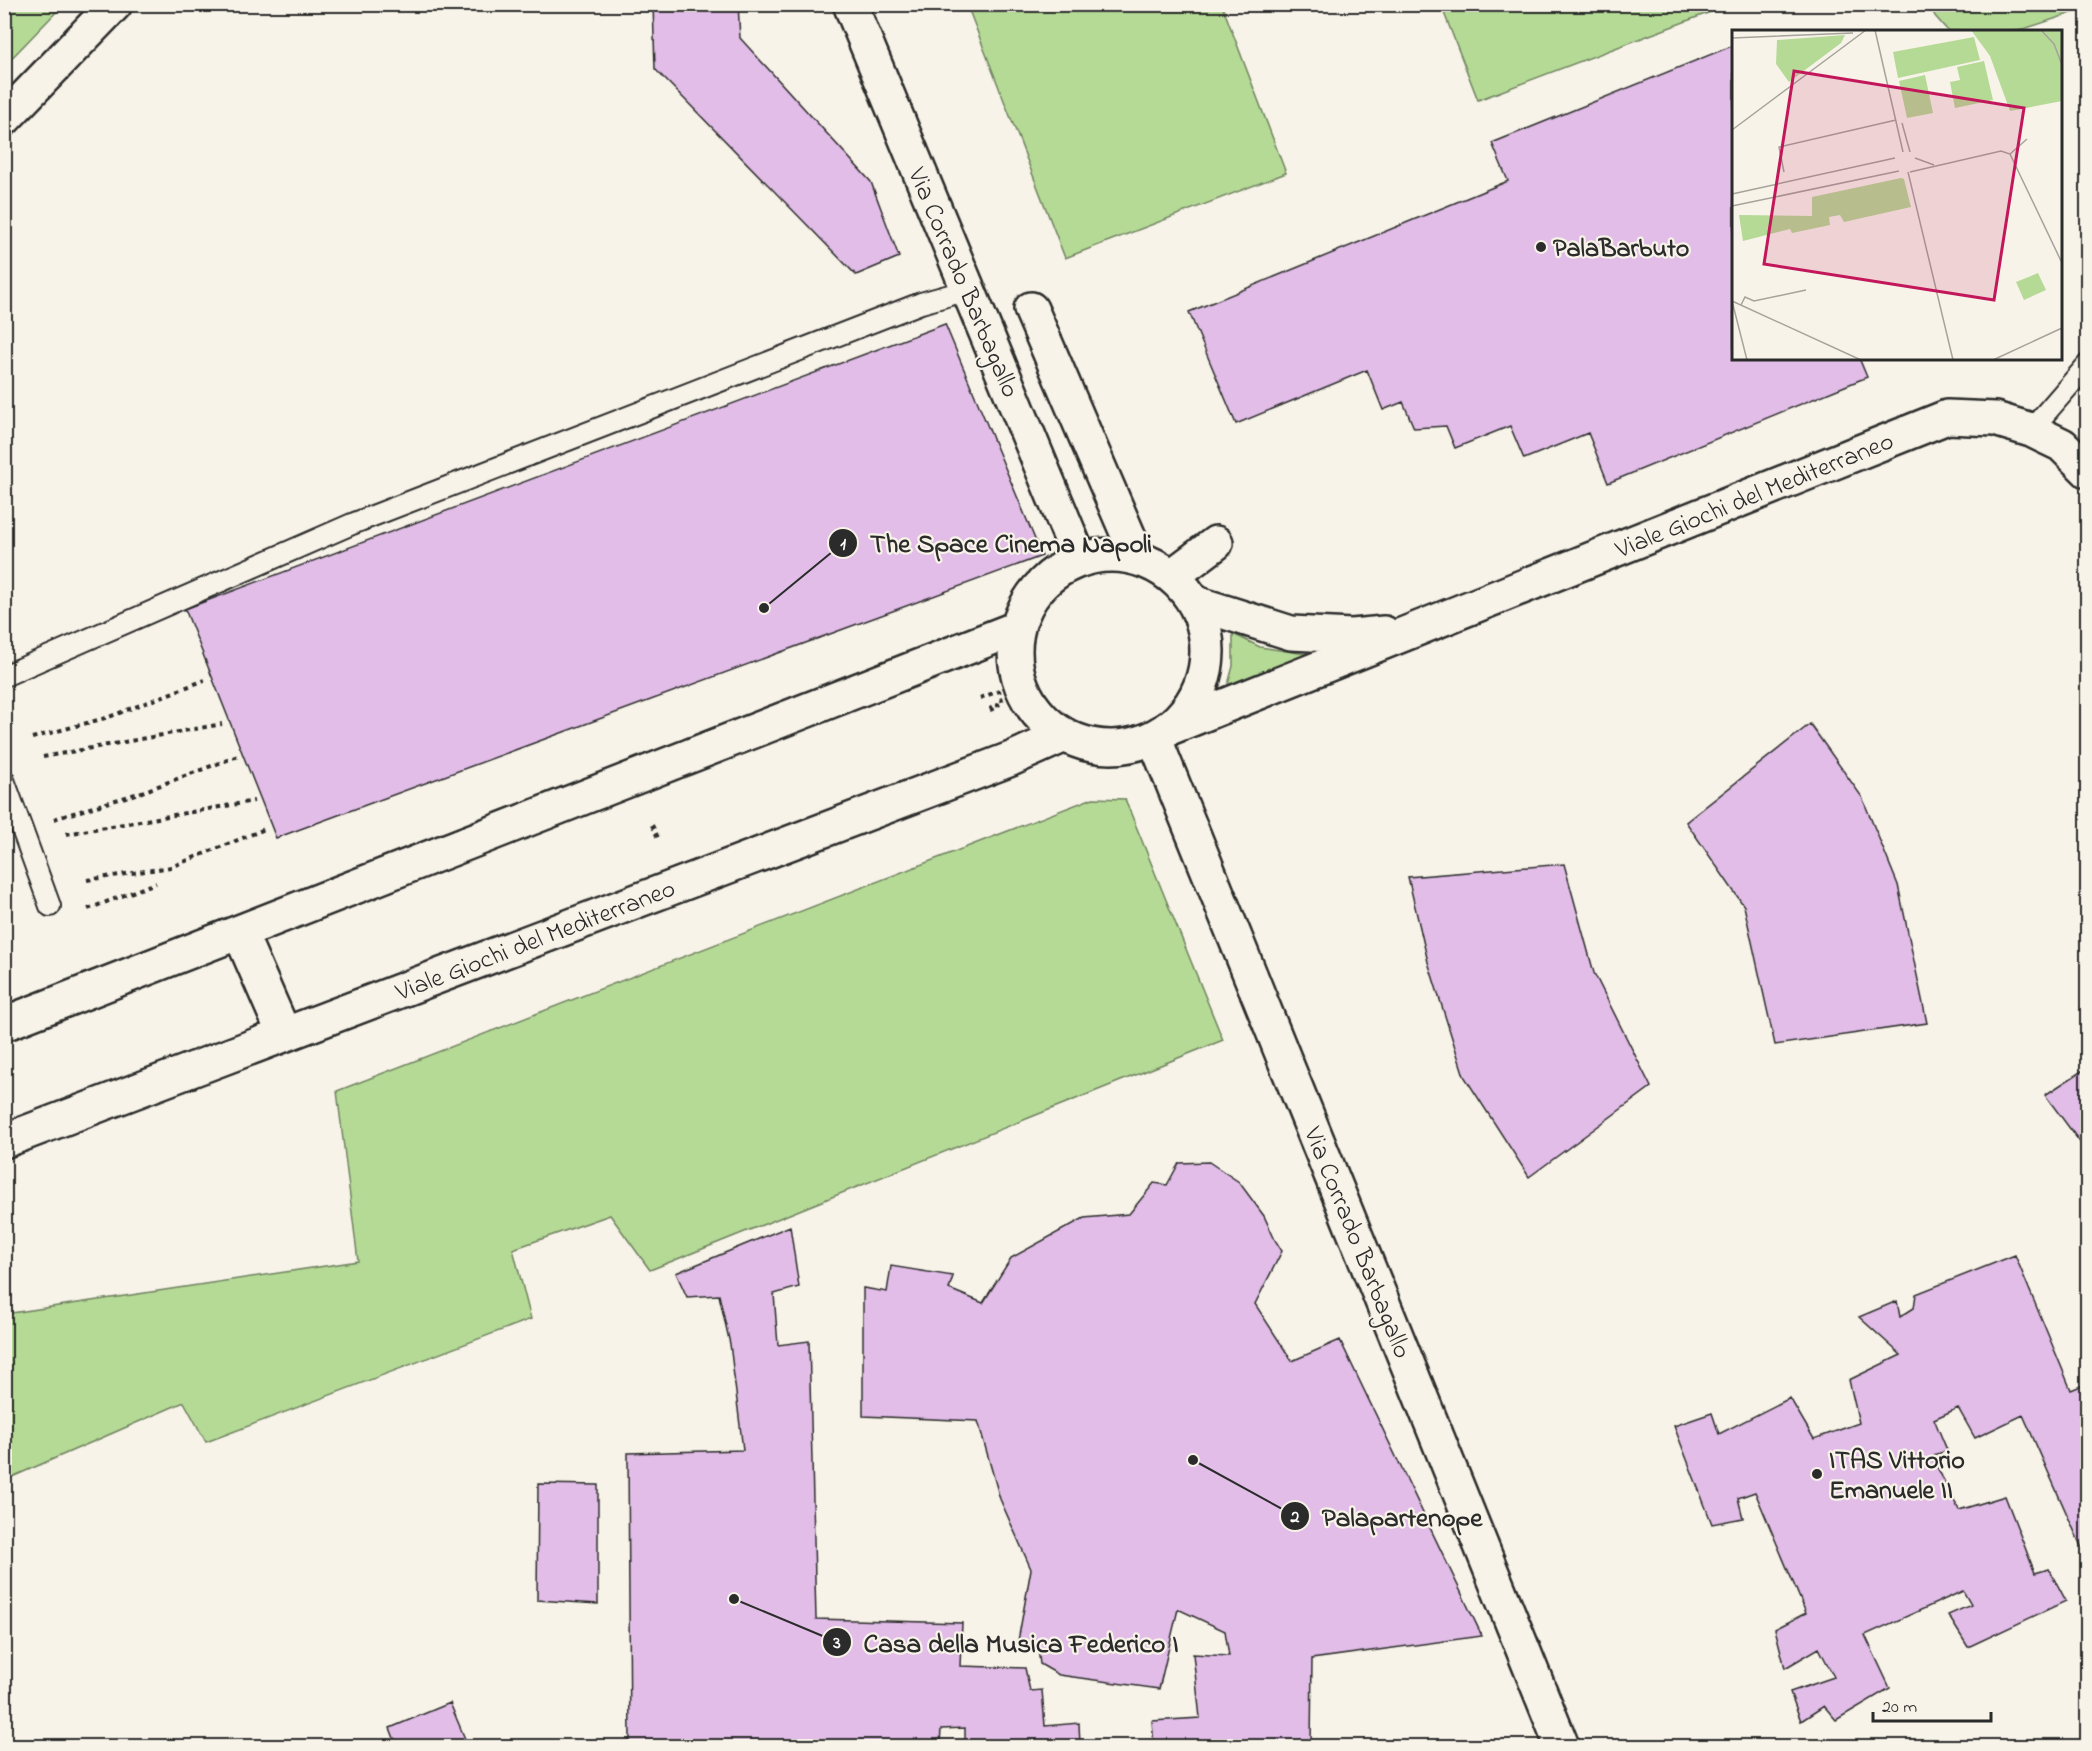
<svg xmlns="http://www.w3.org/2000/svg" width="2092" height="1751" font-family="'Indie Flower',sans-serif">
	<rect width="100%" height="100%" fill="#f7f3e8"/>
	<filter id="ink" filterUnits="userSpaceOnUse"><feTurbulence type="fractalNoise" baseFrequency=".0167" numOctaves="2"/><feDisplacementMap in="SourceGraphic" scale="12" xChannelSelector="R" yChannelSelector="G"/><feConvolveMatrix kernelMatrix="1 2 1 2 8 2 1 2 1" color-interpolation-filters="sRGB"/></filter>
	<g filter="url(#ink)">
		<path fill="#b5da96" stroke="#708260" stroke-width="1.5" d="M5,4L63,5L5,65L4,5Z
			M2087,4V8L2018,31H1948L1935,16L1930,5Z
			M967,5H1222L1286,173L1065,258Z
			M1441,5H1729L1478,100Z
			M1233,634L1260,647L1325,657L1225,696L1233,666Z
			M1093,798L1125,799L1223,1040L650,1270L610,1215L513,1249L531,1319L206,1442L184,1402L5,1480V1314L358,1261L337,1091Z"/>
		<path fill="#e1bde8" stroke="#2b2b2b" stroke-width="1.5" d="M653,4H738L740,38L871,182L899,257L856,275L655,69Z
			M1734,45V358H1859L1867,377L1608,483L1588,433L1524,459L1510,426L1455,448L1446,426L1414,428L1403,402L1383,410L1367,370L1236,424L1189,312L1508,181L1492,143Z
			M945,324L1042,556L276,838L185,609Z
			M1810,724L1862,797L1898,885L1927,1023L1775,1045L1744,906L1686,822Z
			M1564,864L1594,973L1651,1087L1529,1177L1464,1076L1428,962L1408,877Z
			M2088,1067V1153L2045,1095Z
			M1209,1162L1239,1182L1264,1216L1275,1240L1282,1251L1255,1304L1292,1361L1340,1340L1482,1636L1312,1659L1311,1746H1154L1152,1721L1200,1718L1193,1654L1229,1656L1225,1631L1178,1609L1159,1689L1059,1675L1040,1664L1038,1649L1018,1641L1031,1569L1000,1499L978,1421L863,1416V1288L887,1292L891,1266L953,1276L949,1289L983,1303L1011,1258L1084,1218L1129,1214L1154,1183L1167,1185L1179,1163Z
			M790,1226L799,1287L774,1294L778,1345L809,1341L816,1619L962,1623L960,1666L1025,1668L1030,1691L1042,1690L1045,1726L1079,1723L1080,1746H965V1728L941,1729L940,1744L855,1746H630L628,1453L743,1450L730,1344L719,1295L687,1297L676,1273Z
			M2015,1255L2071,1390L2088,1383V1552L2084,1553L2023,1415L1975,1438L1958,1408L1934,1419L1947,1450L1932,1457L1959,1510L2005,1496L2035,1573L2049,1569L2066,1601L1968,1647L1948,1615L1971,1605L1963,1591L1865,1635L1890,1688L1836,1720L1824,1706L1801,1721L1790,1692L1834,1677L1819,1648L1785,1668L1775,1629L1806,1613L1755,1492L1738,1498L1743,1518L1712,1524L1674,1426L1712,1413L1719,1434L1790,1398L1814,1439L1859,1423L1849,1380L1901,1355L1859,1317L1897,1301L1900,1317L1914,1308L1916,1294Z
			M538,1484L598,1485V1604L537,1600Z
			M450,1703L468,1746H397L390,1728Z"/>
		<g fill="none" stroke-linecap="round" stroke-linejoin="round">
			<defs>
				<path id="service" d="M2031,430L2088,364
					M4,676L352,524L921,303L968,290
					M4,780L50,906"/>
				<path id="minor" d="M4,119L115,4
					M1031,309L1138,558
					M1172,576L1216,543
					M1196,603L1291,633L1352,636L1384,633
					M1167,729L1947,417L1995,419L2031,430L2062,445L2088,471
					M1154,737L1562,1746"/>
				<path id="secondary" d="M850,4L1080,560
					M1015 651a96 96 0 1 1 192 0a96 96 0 1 1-192 0Z
					M240,933L284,1034
					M4,1024L1017,628
					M4,1141L1011,759L1065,735"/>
			</defs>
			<use href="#service" stroke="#2b2b2b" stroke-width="24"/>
			<use href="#minor" stroke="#2b2b2b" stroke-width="38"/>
			<use href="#secondary" stroke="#2b2b2b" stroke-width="38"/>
			<path stroke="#2b2b2b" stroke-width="4" stroke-dasharray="4.5 4.5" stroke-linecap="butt" d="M980,698L999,691L1003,703L991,708L993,712
				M32,738L109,717L205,680
				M43,757L222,724
				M54,819L142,792L238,756
				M652,825L659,840
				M66,834L254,801
				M87,880L171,867L265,829
				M88,909L156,883"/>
			<use href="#service" stroke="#f7f3e8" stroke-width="20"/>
			<use href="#minor" stroke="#f7f3e8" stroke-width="33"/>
			<use href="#secondary" stroke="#f7f3e8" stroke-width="33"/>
		</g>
	</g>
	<g fill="#2b2b2b" stroke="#f7f3e8" stroke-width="2">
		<circle cx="1541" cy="247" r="6"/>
		<circle cx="1817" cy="1474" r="6"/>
	</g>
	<g text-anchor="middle" stroke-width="4.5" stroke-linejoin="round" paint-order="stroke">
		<g font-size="26" font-weight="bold" fill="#2b2b2b" stroke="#f7f3e8" text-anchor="start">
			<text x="1553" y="256">PalaBarbuto</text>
			<text x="1829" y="1468">ITAS Vittorio<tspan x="1829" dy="30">Emanuele II</tspan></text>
		</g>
		<g font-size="26" fill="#2b2b2b" stroke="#f7f3e8">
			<text transform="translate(965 282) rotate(67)" y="9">Via Corrado Barbagallo</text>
			<text transform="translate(1754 494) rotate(-22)" y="9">Viale Giochi del Mediterraneo</text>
			<text transform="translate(535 939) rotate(-21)" y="9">Viale Giochi del Mediterraneo</text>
			<text transform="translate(1359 1242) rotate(68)" y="9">Via Corrado Barbagallo</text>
		</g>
	</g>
	<g transform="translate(1732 30)">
		<rect width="330" height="330" fill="#f7f3e8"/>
		<path d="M239,0H329L330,71L278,81L258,26ZM113,5L109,13L57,52L44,34L45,10ZM242,7L248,30L166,48L161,22ZM252,31L261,70L223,78L218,52L228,50L225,37ZM193,45L201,83L175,88L167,51ZM169,148L172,149L179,177L112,192L108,185L97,187L98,195L60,203L58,199L11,211L7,185L80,186V167ZM306,243L314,260L292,270L284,252Z" fill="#b5da96"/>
		<path fill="none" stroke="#a5a39c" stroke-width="1.5" d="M143,0L171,122M309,0L322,14L330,35M0,8L121,3M170,93L178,122M0,100L134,0M278,124L295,109M183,128L202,135M52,142L47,117L164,90M176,142L221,330M178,142L269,121L278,124L330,233M0,164L163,128M0,176L167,141M0,271L15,330M0,271L129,330M9,275L13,267L22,271L74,260M261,330L330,298"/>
		<path fill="#c2185b" fill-opacity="0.15" stroke="#c2185b" stroke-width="3" d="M62,41L292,78L262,270L32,234Z"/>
		<rect width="330" height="330" fill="none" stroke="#2b2b2b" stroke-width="3"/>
	</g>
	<path fill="none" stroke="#2b2b2b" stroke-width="2" d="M764 608L843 543M1193 1460L1295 1516M734 1599L837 1642"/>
	<g fill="#2b2b2b" stroke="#f7f3e8" stroke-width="2">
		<circle cx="764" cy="608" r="6"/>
		<circle cx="1193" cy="1460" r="6"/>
		<circle cx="734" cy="1599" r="6"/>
		<circle cx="843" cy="543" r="15"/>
		<circle cx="1295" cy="1516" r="15"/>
		<circle cx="837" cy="1642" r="15"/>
	</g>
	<g font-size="18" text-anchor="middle" font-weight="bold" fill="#fff">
		<text x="843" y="549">1</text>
		<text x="1295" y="1522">2</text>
		<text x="837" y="1648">3</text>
	</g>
	<g font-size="27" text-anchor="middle" font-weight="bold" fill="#2b2b2b" stroke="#f7f3e8" stroke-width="4.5" stroke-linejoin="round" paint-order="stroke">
		<text x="1011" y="552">The Space Cinema Napoli</text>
		<text x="1402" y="1526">Palapartenope</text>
		<text x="1021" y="1652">Casa della Musica Federico I</text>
	</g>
	<rect width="2092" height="1751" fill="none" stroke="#f7f3e8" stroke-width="24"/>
	<rect x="12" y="12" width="2068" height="1727" fill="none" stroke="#2b2b2b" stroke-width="2" filter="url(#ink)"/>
	<path d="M1873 1712v9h118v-9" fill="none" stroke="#2b2b2b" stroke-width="3"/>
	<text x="1882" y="1712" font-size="18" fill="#2b2b2b" stroke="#f7f3e8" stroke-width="4.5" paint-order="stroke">20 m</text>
</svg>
